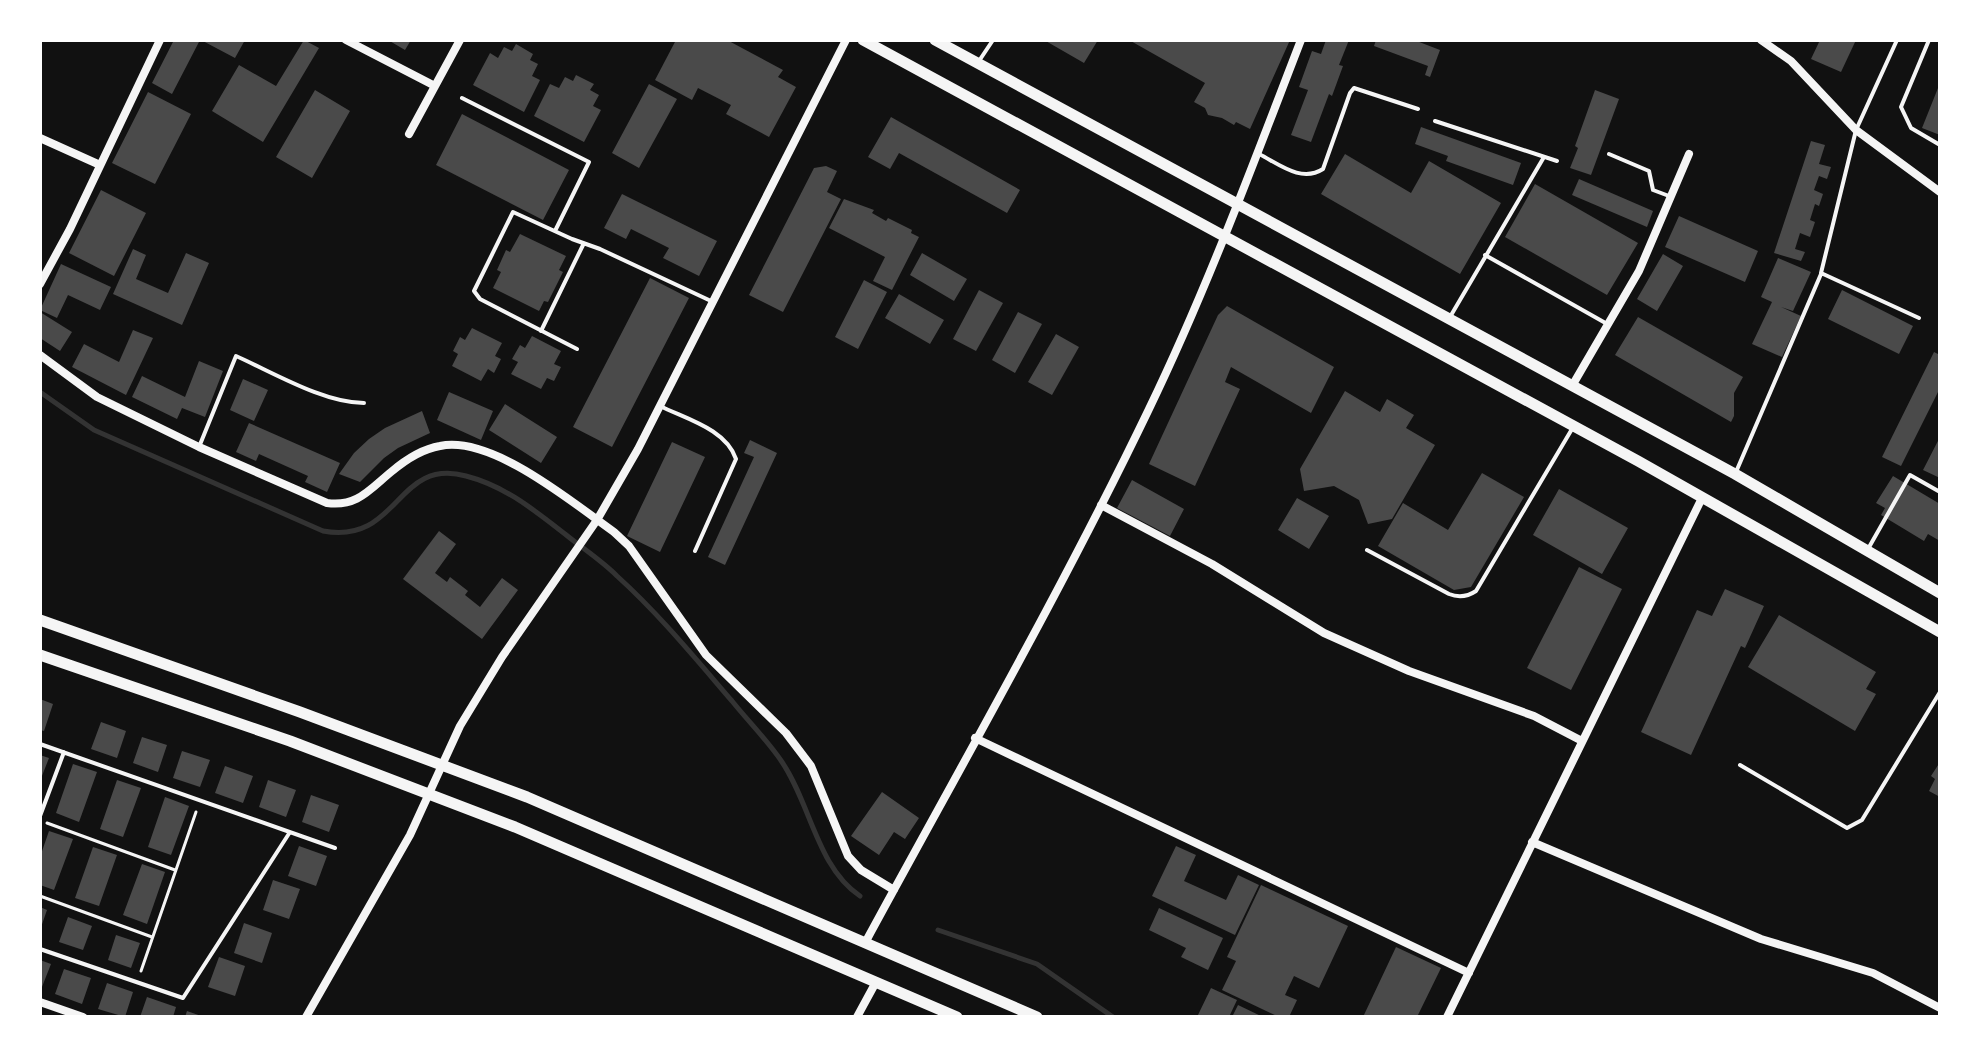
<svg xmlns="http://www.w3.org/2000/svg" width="1980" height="1057" font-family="Signika,sans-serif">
	<rect width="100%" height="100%" fill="#111"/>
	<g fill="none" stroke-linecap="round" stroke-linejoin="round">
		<path stroke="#333" stroke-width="5" d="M40,392L94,430L323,531C400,545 395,457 466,476C505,486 534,510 565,534C582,548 601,560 617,576C659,614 695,658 732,701C748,721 768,741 782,762C811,805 817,867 860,896
			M938,930L1037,964L1113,1017"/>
	</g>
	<path fill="#4a4a4a" d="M174,40H200L172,94L152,83Z
		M201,40H245L235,58Z
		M304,40L319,48L263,142L212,111L239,65L276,86Z
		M388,40H411L405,50Z
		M676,40H727L783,70L778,77L796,87L769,137L726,114L731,105L698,88L692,100L655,80Z
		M1044,40H1098L1084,63Z
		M1129,40H1290L1250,129L1236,122L1234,125L1222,118L1208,115L1205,108L1194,102L1205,83Z
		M1326,40H1349L1339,65L1343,66L1332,96L1329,94L1311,142L1291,135L1308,90L1299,87L1312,51L1321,54Z
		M1376,40H1414L1440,50L1430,77L1425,75L1428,66L1374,46Z
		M1820,40H1856L1841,72L1811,59Z
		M516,44L533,54L530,60L538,64L532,76L540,80L524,112L473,85L490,53L498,58L504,47L512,51Z
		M576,75L594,84L590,90L599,95L593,106L601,110L584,142L534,116L550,84L559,88L565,77L573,81Z
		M1940,83V135L1922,128Z
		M649,84L677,99L639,168L612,153Z
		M315,90L350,111L312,178L276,157Z
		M1595,90L1619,99L1591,175L1570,168L1578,148L1575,146Z
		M148,92L191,114L155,184L112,163Z
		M462,114L569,170L543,220L436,165Z
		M891,117L1020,190L1007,213L899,153L890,169L868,157Z
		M1421,127L1521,163L1513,185L1446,161L1448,156L1415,144Z
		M1811,141L1825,145L1819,164L1831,167L1827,179L1819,176L1814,190L1823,194L1819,206L1815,204L1810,220L1815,222L1810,237L1800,233L1795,249L1805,252L1801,261L1774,253Z
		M1345,154L1411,193L1429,161L1501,203L1460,274L1321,194Z
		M826,166L837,171L827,192L841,199L783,312L749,295L814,168Z
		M1579,179L1653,211L1647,227L1572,195Z
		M1535,184L1638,243L1607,295L1505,237Z
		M101,190L146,213L114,276L69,253Z
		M622,194L717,241L699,276L663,258L669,248L631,229L626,239L604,228Z
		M844,199L874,210L872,213L886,221L888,218L912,230L911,233L919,237L892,290L873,281L885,257L829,228Z
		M1679,216L1758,251L1745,282L1665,247Z
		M520,234L566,256L559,270L563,272L548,302L544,301L539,311L493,288L501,272L497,270L506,250L510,252Z
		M133,249L146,255L136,279L168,293L186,253L209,263L182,325L113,294Z
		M922,253L967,279L954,301L910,275Z
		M1663,254L1683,266L1657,311L1637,299Z
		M1778,258L1811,272L1793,311L1781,307L1801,316L1782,357L1752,344L1772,302L1761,297Z
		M61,264L111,287L100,310L68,295L57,318L40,310Z
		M650,278L689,298L612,447L573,427Z
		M864,280L887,292L858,349L835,337Z
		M979,290L1003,303L976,351L953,339Z
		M1842,290L1913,326L1899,354L1828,319Z
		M899,294L944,320L930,344L885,318Z
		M1227,306L1334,367L1311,413L1231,367L1225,382L1240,389L1195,486L1149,464L1218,315Z
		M40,312L72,332L60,351L40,338Z
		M1018,312L1042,324L1015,373L992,360Z
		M1638,317L1743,377L1734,393V416L1731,422L1615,355Z
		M472,328L502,343L495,356L501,359L494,373L488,369L481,381L452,366L458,354L453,351L460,337L465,340Z
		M133,330L153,338L126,395L72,367L84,344L119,362Z
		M1056,334L1079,347L1052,395L1028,382Z
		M532,336L561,351L554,364L561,367L554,381L547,378L541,389L511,374L518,362L512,359L520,345L525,348Z
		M1934,352L1940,355V388L1901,466L1882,457Z
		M199,361L223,371L205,417L182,408L177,419L132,397L142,376L185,397Z
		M243,379L268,390L254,421L230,410Z
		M1345,391L1380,412L1387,399L1414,415L1406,428L1435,445L1392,519L1368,524L1359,500L1334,486L1304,491L1300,469Z
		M449,392L493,411L481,440L437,420Z
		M505,404L557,437L541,463L489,430Z
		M422,411L430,433L398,448L384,458L360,482L339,474L354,453L369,439L385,428Z
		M249,423L340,463L327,492L305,482L308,476L259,454L256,461L236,452Z
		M1940,437V478L1923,470Z
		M750,440L777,453L725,565L708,557L754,457L744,453Z
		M672,442L705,457L660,552L627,536Z
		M1482,473L1524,497L1471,587L1454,590L1378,546L1403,503L1448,530Z
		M1893,476L1940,504V541L1928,534L1924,541L1881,515L1885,508L1876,503Z
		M1132,480L1184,509L1170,536L1117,508Z
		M1559,489L1628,528L1602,574L1533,535Z
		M1297,498L1329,516L1309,549L1278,530Z
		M439,531L456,544L435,573L447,582L450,577L468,591L465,595L480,607L502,578L518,590L482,639L403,579Z
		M1579,567L1622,589L1571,690L1527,668Z
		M1725,589L1764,606L1745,648L1741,646L1691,755L1641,732L1697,610L1712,616Z
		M1779,615L1876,672L1866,689L1876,694L1855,731L1748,667Z
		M40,699L53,704L44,731L40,730Z
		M101,722L126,731L117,758L91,749Z
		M142,737L167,745L158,772L133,763Z
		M182,751L210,760L200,787L173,778Z
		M40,755L49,758L40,781Z
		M1940,762V797L1929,791L1935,779L1931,776Z
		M73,764L97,772L79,822L56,813Z
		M225,766L253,776L243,803L215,793Z
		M117,780L141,788L123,837L100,829Z
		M268,780L296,790L286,817L259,807Z
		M882,792L919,818L905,839L894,832L879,855L851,836Z
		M311,795L339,805L329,832L302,822Z
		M165,797L189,806L171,855L148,847Z
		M49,831L73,839L54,890L40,885V857Z
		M299,846L327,856L316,886L288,876Z
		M1176,846L1196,855L1184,881L1226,900L1238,875L1259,885L1235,935L1152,896Z
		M93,847L117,855L99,906L75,898Z
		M142,864L165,872L147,924L123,915Z
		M273,880L300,889L289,919L263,910Z
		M1261,885L1348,926L1319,988L1294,976L1285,995L1297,1000L1289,1017H1279L1222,990L1236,961L1227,957Z
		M40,907L47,910L40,930Z
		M1159,908L1223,938L1208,970L1181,957L1186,948L1149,930Z
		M68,917L92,926L83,950L59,942Z
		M244,923L272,933L262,963L234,953Z
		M116,935L140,943L131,968L108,960Z
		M1396,947L1441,968L1417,1017H1363Z
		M219,957L245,966L235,996L208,987Z
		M40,960L51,964L40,992Z
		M64,969L91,978L82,1004L55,994Z
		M107,983L133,992L125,1017L98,1009Z
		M1211,988L1237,1000L1229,1017H1197Z
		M147,997L176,1007L173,1017H140Z
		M1238,1005L1263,1017H1232Z
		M187,1011L204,1017H185Z"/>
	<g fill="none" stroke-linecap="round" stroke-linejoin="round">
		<path stroke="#f5f5f5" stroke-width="3" d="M47,823L175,870
			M40,896L152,937
			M141,971L196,812"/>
		<path stroke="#f5f5f5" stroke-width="4" d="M1897,40L1856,130L1821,273L1919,318
			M1929,40L1901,107L1911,128L1940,145
			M979,61L993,40
			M462,98L589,162L555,231
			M1435,121L1557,161
			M1259,154C1279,164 1301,183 1323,169L1350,93L1354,88L1418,109
			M1609,154L1649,171L1653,190L1669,196
			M1485,255L1609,325
			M1450,317L1544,157
			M541,331L584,243
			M577,349L480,299L474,291L513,212L572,239L600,249L711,301
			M660,406C686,419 726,429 736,459L695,551
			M199,447L236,356C274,373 324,403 364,403
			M1736,472L1821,274
			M1868,549L1910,475L1940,492
			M1367,550L1449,594C1459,598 1467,597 1476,591L1572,429
			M40,744L335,848
			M1740,765L1847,828L1862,820L1940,692
			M40,816L64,752
			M40,949L183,998L290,832"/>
		<path stroke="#f5f5f5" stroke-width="8" d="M346,40L435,86
			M1761,40L1791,61L1856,130L1940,192
			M409,134L460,40
			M40,138L100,165
			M40,284L70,229L160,40
			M40,355L97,397L199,447L327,503C357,507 369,490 391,472C404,461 422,449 440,446C492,435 573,503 614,532L629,546L706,655L786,733L811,766L848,856L861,870L894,890
			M1572,386L1639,271L1689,154
			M1101,505L1212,564L1324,633L1409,671L1534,716L1582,741
			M975,738L1469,973
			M1532,842L1761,939L1873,973L1940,1008
			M865,943C961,766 1062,590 1149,409C1207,289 1253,164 1301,40
			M40,1002L83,1017
			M306,1017L410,835L460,726L502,657L597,520L638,449L846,40
			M857,1017L876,982
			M1447,1017L1702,498"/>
		<path stroke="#f5f5f5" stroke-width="11" d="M863,40L1638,461L1940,632
			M935,40L1735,474L1940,593
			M40,620L300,712L527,797L1037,1017
			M40,655L290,741L515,827L957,1017"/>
	</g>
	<rect width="1980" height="1057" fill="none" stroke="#ffffff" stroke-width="84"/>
</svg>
